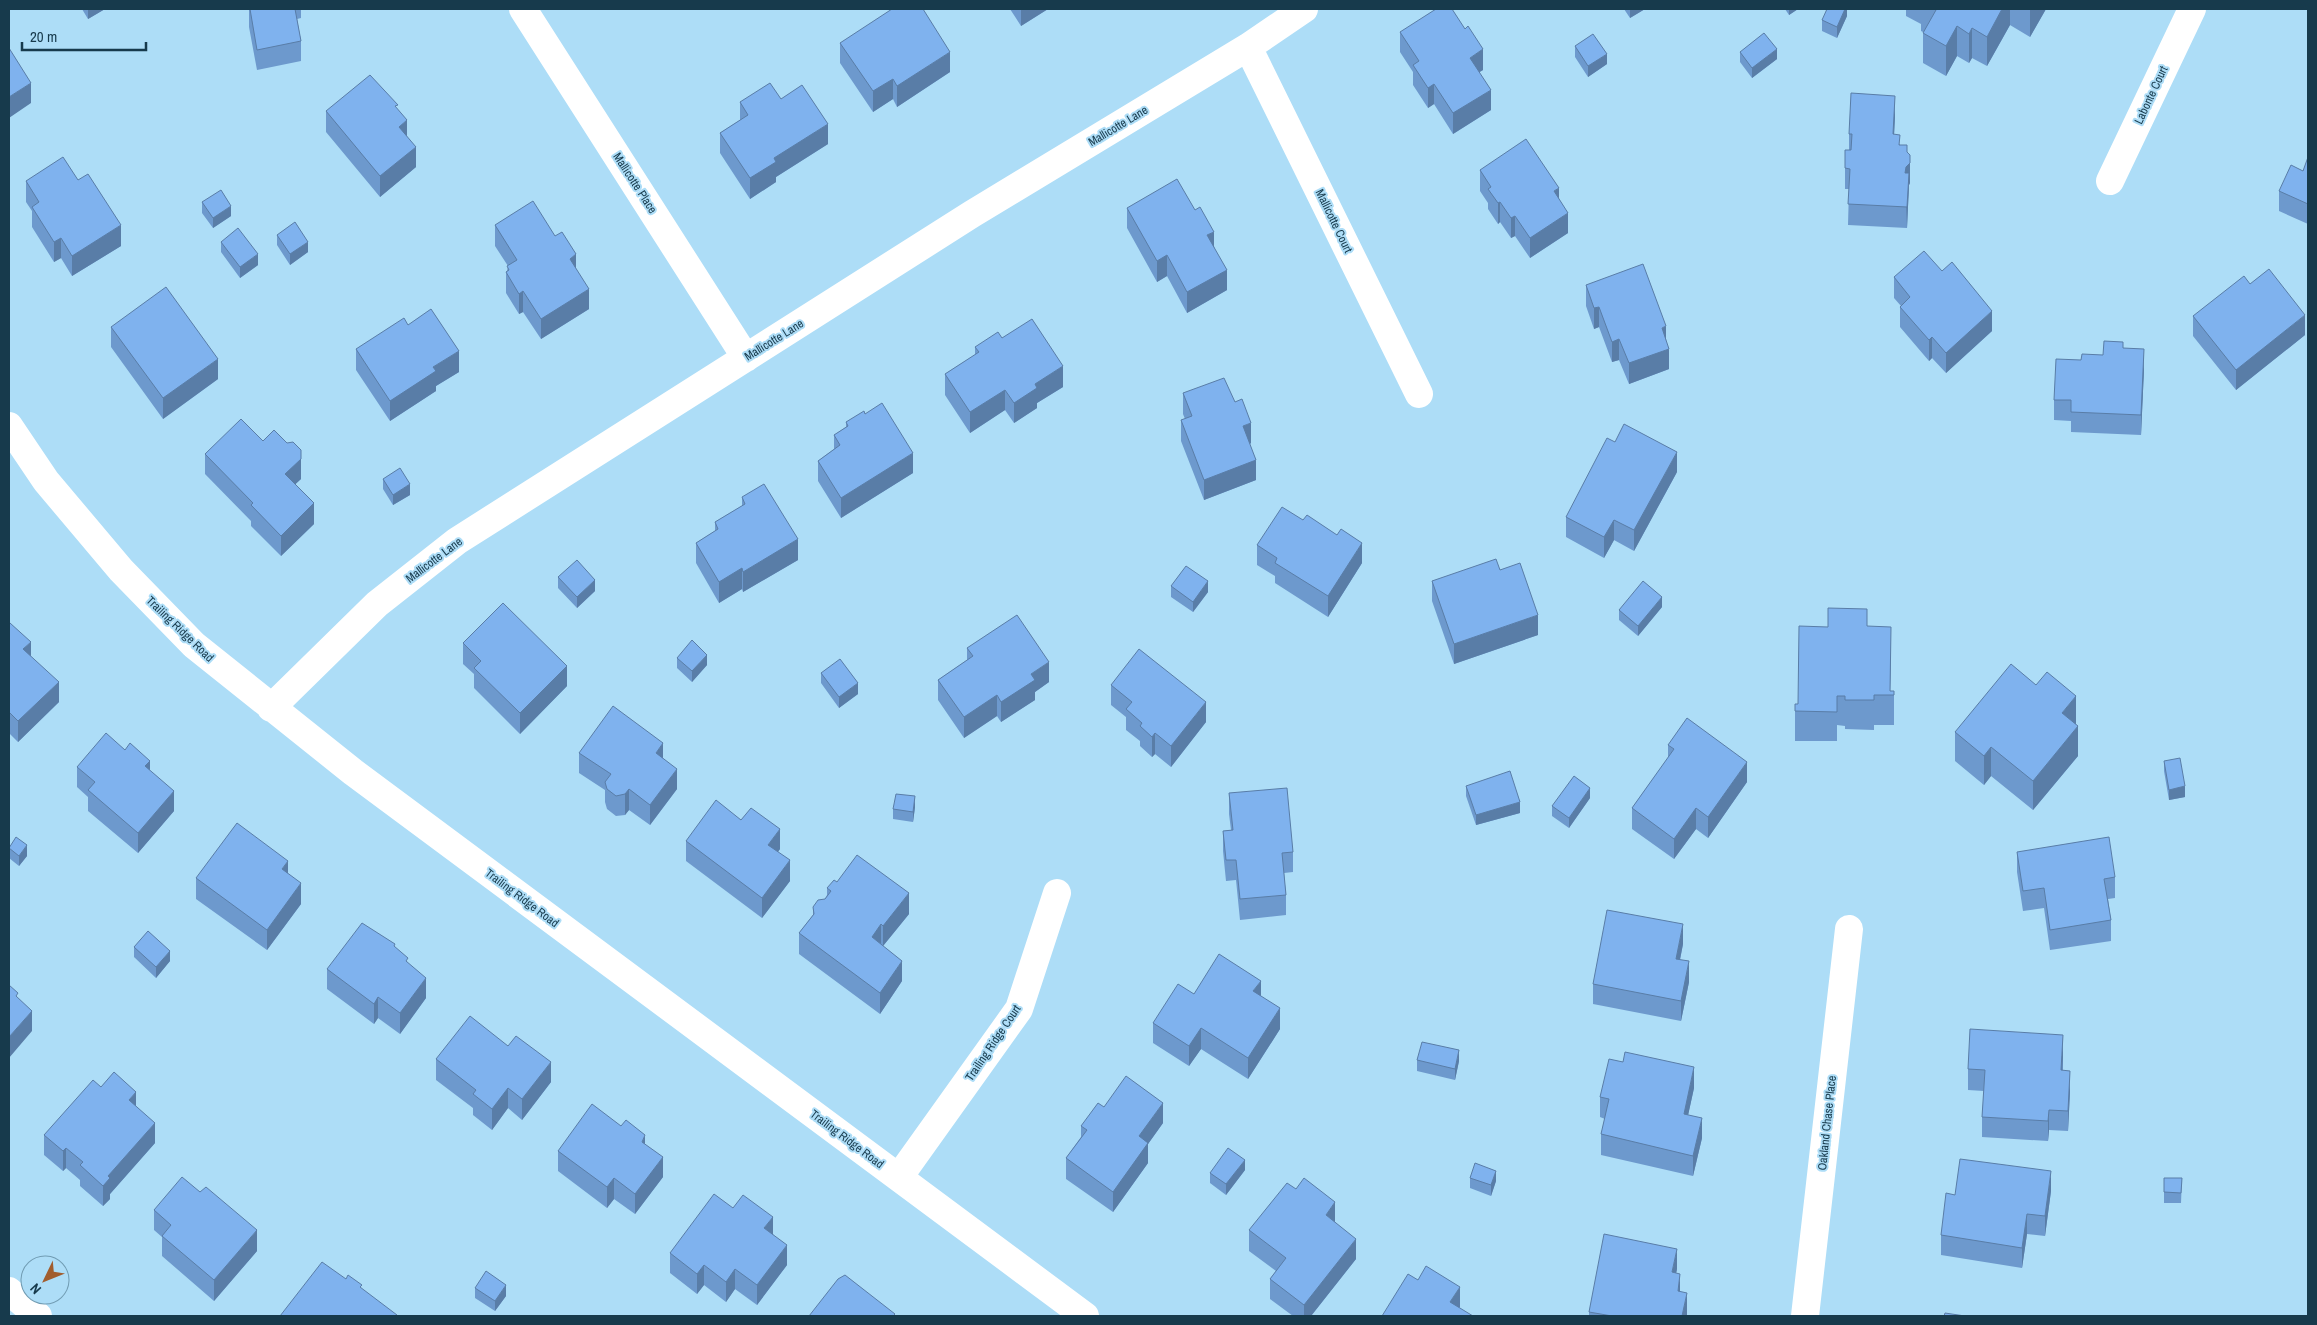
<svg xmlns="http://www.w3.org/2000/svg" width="2317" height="1325" font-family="'Archivo Narrow',sans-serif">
	<rect width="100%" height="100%" fill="#adddf7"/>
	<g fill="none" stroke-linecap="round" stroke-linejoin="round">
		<path stroke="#fff" stroke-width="28" d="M523,9L746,358
			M1248,47L1419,394
			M2110,181L2192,9
			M9,426L46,481L121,570L194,645L353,772L1085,1316
			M271,708L377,604L457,541L972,214L1248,47L1304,9
			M899,1177L1019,1009L1057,893
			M9,1291L38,1316
			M1805,1316L1849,929"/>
	</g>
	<path fill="#6d99cd" d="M82,9H105L88,19Z
		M249,9H301V18L297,19L301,41V61L257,70L249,27Z
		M1010,9H1048L1021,26Z
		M1624,9H1645L1630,18Z
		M1785,9H1798L1789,15Z
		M1847,9V16L1837,38L1822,31V20Z
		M1906,9H2046L2030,37L2010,25L1987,66L1972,58L1969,63L1957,56L1946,76L1923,63V32L1921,31V24L1906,16Z
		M1400,32L1483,70L1479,72L1491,110L1453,134L1434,104L1428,108L1413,85V72L1400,52Z
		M840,43L950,72L897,107L893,99L873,112L840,63Z
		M1575,46L1607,64L1588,77L1575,57Z
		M1740,52L1777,59L1752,78L1740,62Z
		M781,99L828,144L776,177V182L750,199L720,153V133L740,120V102Z
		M398,110L407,136L416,167L380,197L326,132V111Z
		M1895,116L1894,135L1900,145L1907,152L1910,183L1909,185L1907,228L1848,225L1849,189H1845V168L1849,150V134Z
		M2308,148V224L2279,211V191L2303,171L2307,161V152Z
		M1480,170L1559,200L1568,233L1530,258L1515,236L1511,238L1500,222L1498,224L1488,209V203L1480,191Z
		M78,180L121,246L72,276L61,258L54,262L32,227V211L26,202V181Z
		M202,202L231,216L213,228L202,213Z
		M1127,208L1214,246L1227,290L1187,313L1167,276L1157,282L1127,228Z
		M495,225L576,269L589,309L541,339L523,312L519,314L506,293V272L507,271L508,266L495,246Z
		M277,235L308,252L290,265L277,245Z
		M221,242L258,265L240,278L221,252Z
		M1894,277L1992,331L1946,373L1932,358L1929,361L1900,327V307L1901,306L1894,298Z
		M2250,284L2305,335L2236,390L2193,336V316Z
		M1586,285L1666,339L1669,369L1629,384L1619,360L1612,362L1599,327L1594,329L1586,306Z
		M111,327L218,379L163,419L111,347Z
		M1002,338L1063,387L1037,403V408L1014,423L1005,410L970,433L945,395V374L975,355V347Z
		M2123,348L2144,369L2141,435L2071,432V421L2054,420V400L2081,360L2103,355Z
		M356,349L459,372L436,386V391L390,421L356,370Z
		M1183,393L1251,443L1250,444L1256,480L1204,500L1181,441V420L1185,419L1183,414Z
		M865,414L913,473L841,518L818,481V461L834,449V435L846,427V422Z
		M263,441L287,443L301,450V479L295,484L314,524L281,556L251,526V521L205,474V454Z
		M1677,472L1634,551L1614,540L1604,558L1566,537V517Z
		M383,479L410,495L393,505L383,489Z
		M742,497L798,560L743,592L742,589L719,603L696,563V543L715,531V522L742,506Z
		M1257,545L1362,563L1328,617L1275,583V576L1257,565Z
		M1500,570L1538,635L1454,664L1432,601V581Z
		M558,577L595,591L577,608L558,588Z
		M1171,586L1208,592L1193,612L1171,597Z
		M1662,607L1638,636L1619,620V610Z
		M9,625L31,657L59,702L18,742L9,733Z
		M1867,626L1891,657L1890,691H1894V725H1874V730L1845,729V726L1837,725V741H1795V704H1798L1828,627Z
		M463,643L567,686L520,734L474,688V674L463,664Z
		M967,648L1049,682L1035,692V700L1001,722L997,716L964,738L938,700V680L967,660Z
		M677,658L707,665L692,682L677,668Z
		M821,673L858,694L839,708L821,683Z
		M1111,685L1206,722L1171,767L1155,754L1152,757L1140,746V741L1126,730V717L1111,705Z
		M2076,725L2078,756L2033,810L1991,776L1984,785L1955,761V732Z
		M1668,745L1747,782L1708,838L1696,829L1674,859L1632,829V808L1668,758Z
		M579,753L663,758L677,789L650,825L629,810L625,815L616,816L607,809L605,802V790L579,773Z
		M2164,761L2185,797L2169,800L2164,771Z
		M77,767L150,771L174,811L138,853L88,811V797L77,787Z
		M1466,786L1520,813L1476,825L1466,796Z
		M1229,793L1293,852V872L1284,873L1286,895V915L1240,920L1236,880L1226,881L1223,851V831L1231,830L1229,814Z
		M1590,798L1569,828L1552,816V806Z
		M915,807L913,822L893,819V809Z
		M686,841L780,849L778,852L790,881L762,918L686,861Z
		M9,847L27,856L19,866L9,858Z
		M2017,852L2115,877V898L2108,899L2111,920V941L2050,950L2044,908L2023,911L2017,872Z
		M288,874L301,904L267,950L196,899V878Z
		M837,882L909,914L883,946L902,981L880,1014L799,954V933L813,915V907L825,899L827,895V888Z
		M1683,944L1680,960L1689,982L1681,1021L1593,1004V984Z
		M134,947L170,961L156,978L134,957Z
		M395,947L408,963L426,998L400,1034L378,1018L374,1024L327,989V969Z
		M1194,994L1261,996L1280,1029L1248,1079L1201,1049L1189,1066L1153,1043V1023Z
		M508,1046L551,1082L522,1120L508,1108L492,1130L473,1115V1108L436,1080V1059Z
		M2063,1056V1070L2070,1091L2068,1131L2049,1130L2048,1141L1982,1137V1117L1984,1091L1968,1090V1069Z
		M1417,1060L1459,1061L1455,1080L1417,1071Z
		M101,1087L136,1106L155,1143L110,1194V1199L103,1206L80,1186V1180L66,1168L63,1171L44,1155V1135Z
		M1694,1088L1688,1115L1702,1138L1693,1176L1601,1155V1134L1605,1119L1600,1117V1097Z
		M1104,1107L1163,1123L1148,1144V1163L1113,1212L1066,1179V1158L1081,1137V1126Z
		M645,1144L663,1177L635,1214L614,1199L607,1208L558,1171V1151Z
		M1245,1170L1226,1195L1210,1183V1173Z
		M1470,1178L1496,1181L1491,1196L1470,1188Z
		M2164,1178H2182L2181,1203H2164Z
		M2051,1191L2045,1236L2027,1234L2022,1268L1941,1255V1235L1955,1195Z
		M733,1208L773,1234L787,1265L757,1305L735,1289L726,1302L704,1285L697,1294L670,1273V1253Z
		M154,1210L257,1251L214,1301L162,1256V1237L154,1230Z
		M1335,1222L1356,1259L1311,1316H1293L1270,1299V1279L1276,1271L1249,1251V1230Z
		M1677,1269L1676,1273L1680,1291L1687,1313V1316H1589V1312Z
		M475,1288L506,1296L495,1311L475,1298Z"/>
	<path fill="#597da7" d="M88,9H105L88,19Z
		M1021,9H1048L1021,26Z
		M1630,9H1645L1630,18Z
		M1789,9H1798L1789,15Z
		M1845,9H1847V16L1837,38V27Z
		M2002,9H2010V25L1987,66V37Z
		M2030,9H2046L2030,37Z
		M1957,26V56L1946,76V46Z
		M1972,28V58L1969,63V34Z
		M10,38V58L9,59V39Z
		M1483,49V70L1470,78V58Z
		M1777,49V59L1752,78V68Z
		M950,52V72L897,107V86Z
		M1607,54V64L1588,77V66Z
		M893,79V99L873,112V91Z
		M31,83V103L9,118V97Z
		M1434,84V104L1428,108V88Z
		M1491,90V110L1453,134V113Z
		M1895,96V116L1893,155V134Z
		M407,120V141L399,127Z
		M828,124V144L776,177V182L750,199V178L774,158Z
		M1907,145V166L1910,155V183L1909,185L1907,228L1905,173Z
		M416,147V167L380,197V176Z
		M1559,188V208L1554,191Z
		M1500,202V222L1498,224V203Z
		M231,206V216L213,228V218Z
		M1568,213V233L1530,258V238Z
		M1515,216V236L1511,238V218Z
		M121,225V246L72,276V256Z
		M1214,232V252L1207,235Z
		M61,238V258L54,262V242Z
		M308,242V252L290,265V254Z
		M258,254V265L240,278V267Z
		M576,254V275L570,259Z
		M1167,255V276L1157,282V261Z
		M1227,270V290L1187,313V292Z
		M589,289V309L541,339V319Z
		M523,291V312L519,314V294Z
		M1599,307V327L1594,329V308Z
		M1992,311V331L1946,373V353Z
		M2305,315V335L2236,390V370Z
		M1666,326V346L1662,328Z
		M1932,337V358L1929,361V340Z
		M1619,339V360L1612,362V342Z
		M1669,349V369L1629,384V363Z
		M2144,349V369L2141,435V415Z
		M459,351V372L436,386V391L390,421V401L433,367Z
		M218,359V379L163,419V398Z
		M1063,366V387L1037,403V408L1014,423V403L1035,384Z
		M1005,390V410L970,433V412Z
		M1251,423V443L1243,447V426Z
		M1677,452V472L1634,551V530Z
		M913,453V473L841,518V498Z
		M301,459V479L285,494V474Z
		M1256,460V480L1204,500V480Z
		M410,484V495L393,505V495Z
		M314,503V524L281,556V536Z
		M1614,520V540L1604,558V537Z
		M798,539V560L743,592V572Z
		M1362,543V563L1328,617V596Z
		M742,568V589L719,603V582Z
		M595,580V591L577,608V597Z
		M1208,581V592L1193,612V602Z
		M1662,597V607L1638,636V626Z
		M1538,615V635L1454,664V644Z
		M1891,627V657L1890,695Z
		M31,642V662L23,649Z
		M707,655V665L692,682V671Z
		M1049,662V682L1035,692V700L1001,722V702L1031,674Z
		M567,666V686L520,734V713Z
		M59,682V702L18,742V721Z
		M858,683V694L839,708V697Z
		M997,695V716L964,738V717Z
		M2076,696V726L2062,713Z
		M1206,702V722L1171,767V746Z
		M2078,726V756L2033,810V781Z
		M1155,733V754L1152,757V737Z
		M663,743V763L656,753Z
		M1991,747V776L1984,785V756Z
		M150,761V781L145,766Z
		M1747,762V782L1708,838V817Z
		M677,769V789L650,825V805Z
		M2185,786V797L2169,800V790Z
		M1590,788V798L1569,828V818Z
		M629,789V810L625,815V794Z
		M174,791V811L138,853V833Z
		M915,796V807L913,822V812Z
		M1520,802V813L1476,825V815Z
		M1696,808V829L1674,859V839Z
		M780,829V849L768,865V845Z
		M27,845V856L19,866V856Z
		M790,860V881L762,918V898Z
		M288,861V882L282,869Z
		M301,883V904L267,950V930Z
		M909,893V914L883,946V926Z
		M881,924V944L872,937Z
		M1683,924V944L1676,979V959Z
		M170,951V961L156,978V967Z
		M902,961V981L880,1014V993Z
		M1689,961V982L1681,1021V1001Z
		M426,978V998L400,1034V1013Z
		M1261,981V1001L1253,991Z
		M378,997V1018L374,1024V1004Z
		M1280,1008V1029L1248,1079V1058Z
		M32,1011V1031L9,1058V1037Z
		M1201,1028V1049L1189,1066V1046Z
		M2063,1035V1056L2061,1091V1070Z
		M1459,1050V1061L1455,1080V1069Z
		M551,1062V1082L522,1120V1099Z
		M1694,1067V1088L1684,1134V1114Z
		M2070,1071V1091L2068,1131V1111Z
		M508,1088V1108L492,1130V1109Z
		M136,1092V1112L129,1100Z
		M1163,1103V1123L1148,1144V1163L1113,1212V1192L1139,1136Z
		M2049,1110V1130L2048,1141V1121Z
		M1702,1118V1138L1693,1176V1156Z
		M155,1123V1143L110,1194V1199L103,1206V1186L108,1176Z
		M645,1135V1156L642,1142Z
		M66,1148V1168L63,1171V1151Z
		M663,1157V1177L635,1214V1194Z
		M1245,1160V1170L1226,1195V1184Z
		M1496,1171V1181L1491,1196V1185Z
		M2051,1171V1191L2045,1236V1216Z
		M614,1178V1199L607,1208V1187Z
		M1335,1202V1223L1326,1215Z
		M2027,1214V1234L2022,1268V1248Z
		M773,1217V1237L764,1228Z
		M257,1230V1251L214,1301V1280Z
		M1356,1239V1259L1311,1316H1304V1305Z
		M787,1245V1265L757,1305V1285Z
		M1677,1249V1269L1672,1293V1272Z
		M704,1265V1285L697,1294V1274Z
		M735,1269V1289L726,1302V1282Z
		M1680,1274V1294L1678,1291Z
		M506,1285V1296L495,1311V1301Z
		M1460,1287V1307L1454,1316L1450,1302Z
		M1687,1293V1316H1682Z"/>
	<path fill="#7fb2ee" stroke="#597da7" d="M250,9H295L301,41L257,50Z
		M892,9H923L950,52L897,86L893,79L873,91L840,43Z
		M1436,9H1452L1465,29L1468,26L1483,49L1470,58L1491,90L1453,113L1434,84L1428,88L1413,65L1419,61L1400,32Z
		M1827,9H1845L1837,27L1822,20Z
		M1934,9H2002L1987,37L1972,28L1969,34L1957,26L1946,46L1923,33L1936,10Z
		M1764,33L1777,49L1752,68L1740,52Z
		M1593,34L1607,54L1588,66L1575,46Z
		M9,48L31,83L9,97Z
		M370,75L398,105L395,106L407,120L399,127L416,147L380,176L326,111Z
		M770,83L781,99L802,85L828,124L774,158L776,162L750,178L720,133L748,115L740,102Z
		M1851,93L1895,96L1893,134L1900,135L1899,145H1907V152L1910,155V163L1906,167L1905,173H1909L1907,207L1848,204L1850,169L1845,168V150H1851L1852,134H1849Z
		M1526,139L1559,188L1554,191L1568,213L1530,238L1515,216L1511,218L1500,202L1498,203L1488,189L1491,187L1480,170Z
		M63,157L78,180L88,174L121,225L72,256L61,238L54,242L32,207L39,202L26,181Z
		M2308,157V204L2279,191L2291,165L2303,171Z
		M1177,179L1195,210L1200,207L1214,232L1207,235L1227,270L1187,292L1167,255L1157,261L1127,208Z
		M221,190L231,206L213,218L202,202Z
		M533,201L555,236L562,232L576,254L570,259L589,289L541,319L523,291L519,294L506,272L509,270L507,266L517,260L495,225Z
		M295,222L308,242L290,254L277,235Z
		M238,228L258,254L240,267L221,242Z
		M1924,251L1942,271L1952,262L1992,311L1946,353L1932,337L1929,340L1900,307L1910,297L1894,277Z
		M1643,264L1666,326L1662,328L1669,349L1629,363L1619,339L1612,342L1599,307L1594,308L1586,285Z
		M2269,269L2305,315L2236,370L2193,316L2244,276L2250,284Z
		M166,287L218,359L163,398L111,327Z
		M431,309L459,351L433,367L436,371L390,401L356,349L404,318L408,325Z
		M1032,319L1063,366L1035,384L1037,388L1014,403L1005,390L970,412L945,374L979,352L975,347L998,332L1002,338Z
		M2104,341L2123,342V348L2144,349L2141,415L2071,412V400H2054L2056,359L2081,360L2082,354L2103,355Z
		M1224,378L1235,402L1242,399L1251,423L1243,426L1256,460L1204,480L1181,420L1192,416L1183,393Z
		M882,403L913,453L841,498L818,461L840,445L834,435L848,426L846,422L864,411L865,414Z
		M241,419L263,441L274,430L287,443L293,442L301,450V459L285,474L314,503L281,536L251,505L253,503L205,454Z
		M1624,424L1677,452L1634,530L1614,520L1604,537L1566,517L1607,438L1615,442Z
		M400,468L410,484L393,495L383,479Z
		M764,484L798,539L743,572L742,568L719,582L696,543L718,529L715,522L745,504L742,497Z
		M1282,507L1303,520L1307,515L1337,535L1341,529L1362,543L1328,596L1275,563L1277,558L1257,545Z
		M1496,559L1500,570L1520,563L1538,615L1454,644L1432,581Z
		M577,560L595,580L577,597L558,577Z
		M1186,566L1208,581L1193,602L1171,586Z
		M1643,581L1662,597L1638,626L1619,610Z
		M503,603L567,666L520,713L474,668L481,661L463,643Z
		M1828,608L1867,609V626L1891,627L1890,691H1894V695H1874V700H1845V696H1837V712L1795,711V704H1798L1799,626L1828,627Z
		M1017,615L1049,662L1031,674L1035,680L1001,702L997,695L964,717L938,680L973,656L967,648Z
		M10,623L31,642L23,649L59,682L18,721L9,712V625Z
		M692,640L707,655L692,671L677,658Z
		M1139,649L1206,702L1171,746L1155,733L1152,737L1140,726L1142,723L1126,709L1132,702L1111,685Z
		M840,659L858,683L839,697L821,673Z
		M2011,664L2036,685L2047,672L2076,696L2062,713L2078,726L2033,781L1991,747L1984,756L1955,732Z
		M613,706L663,743L656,753L677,769L650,805L629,789L625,794L616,796L607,789L605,782L611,774L579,753Z
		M1687,718L1747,762L1708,817L1696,808L1674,839L1632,808L1674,749L1668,745Z
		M106,733L125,750L130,743L150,761L145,766L174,791L138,833L88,790L95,782L77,767Z
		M2180,758L2185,786L2169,790L2164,761Z
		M1510,771L1520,802L1476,815L1466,786Z
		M1574,776L1590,788L1569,818L1552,806Z
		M1287,788L1293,852L1282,853L1286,895L1240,899L1236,860H1226L1223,831L1233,830L1229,793Z
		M896,794L915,796L913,812L893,809Z
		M716,800L741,820L751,808L780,829L768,845L790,860L762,898L686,841Z
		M237,823L288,861L282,869L301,883L267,930L196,878Z
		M16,837L27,845L19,856L9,848Z
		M2109,837L2115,877L2104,879L2111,920L2050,930L2044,888L2023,891L2017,852Z
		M857,855L909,893L883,926L881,924L872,937L902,961L880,993L799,933L814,914L813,907L818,900L825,899L831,891L827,888L834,880L837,882Z
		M1607,910L1683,924L1676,959L1689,961L1681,1001L1593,984Z
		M362,923L395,944L394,946L408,958L406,961L426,978L400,1013L378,997L374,1004L327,969Z
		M148,931L170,951L156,967L134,947Z
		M1219,954L1261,981L1253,991L1280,1008L1248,1058L1201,1028L1189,1046L1153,1023L1178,984L1194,994Z
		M9,985L18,993L16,996L32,1011L9,1037Z
		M470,1016L508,1046L516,1036L551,1062L522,1099L508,1088L492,1109L473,1094L476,1090L436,1059Z
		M1970,1029L2063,1035L2061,1070L2070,1071L2068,1111L2049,1110L2048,1121L1982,1117L1985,1070L1968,1069Z
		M1422,1042L1459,1050L1455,1069L1417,1060Z
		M1625,1052L1694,1067L1684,1114L1702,1118L1693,1156L1601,1134L1609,1099L1600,1097L1609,1059L1623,1062Z
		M114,1072L136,1092L129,1100L155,1123L108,1176L110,1178L103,1186L80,1165L83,1162L66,1148L63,1151L44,1135L93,1080L101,1087Z
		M1126,1076L1163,1103L1139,1136L1148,1143L1113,1192L1066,1158L1087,1130L1081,1126L1098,1103L1104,1107Z
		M592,1104L621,1126L626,1120L645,1135L642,1142L663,1157L635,1194L614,1178L607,1187L558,1151Z
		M1228,1148L1245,1160L1226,1184L1210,1173Z
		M1960,1159L2051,1171L2045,1216L2027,1214L2022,1248L1941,1235L1946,1193L1955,1195Z
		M1475,1163L1496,1171L1491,1185L1470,1178Z
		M182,1177L200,1192L206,1187L257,1230L214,1280L162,1236L171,1225L154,1210Z
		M1304,1178L1335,1202L1326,1215L1356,1239L1304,1305L1270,1279L1286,1258L1249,1230L1287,1183L1296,1189Z
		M2164,1178H2182L2181,1193L2164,1192Z
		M714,1194L733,1208L743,1195L773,1217L764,1228L787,1245L757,1285L735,1269L726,1282L704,1265L697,1274L670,1253Z
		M1604,1234L1677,1249L1672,1272L1680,1274L1678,1291L1687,1293L1682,1316H1612L1589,1312Z
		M322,1262L346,1279L348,1275L362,1285L360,1287L397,1315L396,1316H280Z
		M1426,1266L1460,1287L1450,1302L1473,1316H1382L1408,1274L1418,1280Z
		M486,1271L506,1285L495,1301L475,1288Z
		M845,1275L895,1314L893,1316H809L838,1279Z
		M1945,1313L1965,1316H1944Z"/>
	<g text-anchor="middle" stroke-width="4" stroke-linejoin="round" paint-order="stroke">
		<g font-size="12" fill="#173a4c" stroke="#adddf7">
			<text transform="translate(2151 95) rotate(-65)" y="4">Labonte Court</text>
			<text transform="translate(1118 126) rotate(-31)" y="4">Mallicotte Lane</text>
			<text transform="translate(635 183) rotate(57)" y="4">Mallicotte Place</text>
			<text transform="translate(1334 221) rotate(64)" y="4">Mallicotte Court</text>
			<text transform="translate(774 340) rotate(-32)" y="4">Mallicotte Lane</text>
			<text transform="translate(434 560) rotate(-37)" y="4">Mallicotte Lane</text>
			<text transform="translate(180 629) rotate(44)" y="4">Trailing Ridge Road</text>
			<text transform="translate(522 898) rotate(37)" y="4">Trailing Ridge Road</text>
			<text transform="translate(993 1043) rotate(-56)" y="4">Trailing Ridge Court</text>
			<text transform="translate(1827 1123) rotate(-84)" y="4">Oakland Chase Place</text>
			<text transform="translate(847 1139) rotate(37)" y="4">Trailing Ridge Road</text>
		</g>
	</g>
	<rect width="2317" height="1325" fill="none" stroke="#173a4c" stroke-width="20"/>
	<g transform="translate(45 1280) rotate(227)"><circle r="24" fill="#adddf7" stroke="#719cb3"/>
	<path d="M0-4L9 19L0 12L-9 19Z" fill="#a15d2e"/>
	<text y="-8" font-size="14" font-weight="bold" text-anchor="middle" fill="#173a4c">N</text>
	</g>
	<path d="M22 42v8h124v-8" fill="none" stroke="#173a4c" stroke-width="2.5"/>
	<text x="30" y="42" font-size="15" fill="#173a4c" stroke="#adddf7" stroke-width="4" paint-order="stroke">20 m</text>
</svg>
